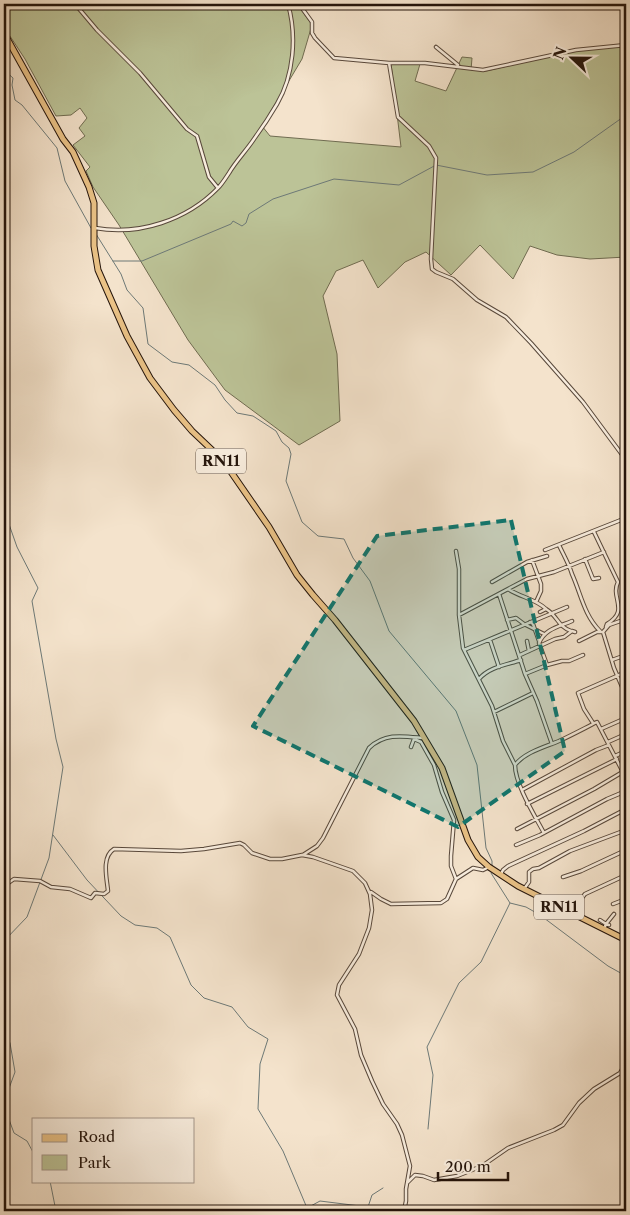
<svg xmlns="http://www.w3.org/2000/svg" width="630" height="1215" font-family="'Libre Caslon Text',serif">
	<rect width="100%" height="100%" fill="#f4e3cc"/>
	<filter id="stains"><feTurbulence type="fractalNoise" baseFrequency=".004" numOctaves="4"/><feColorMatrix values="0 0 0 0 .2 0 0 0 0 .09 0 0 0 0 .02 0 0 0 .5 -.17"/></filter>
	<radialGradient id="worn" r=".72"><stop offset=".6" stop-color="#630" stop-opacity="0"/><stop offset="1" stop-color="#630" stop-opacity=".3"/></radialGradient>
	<path fill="#bcc397" stroke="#706c51" d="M4,4H297L312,25L302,59L262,126L270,136L401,147L391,64H420L415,81L446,91L462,57L472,58L471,70L486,71L577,50L626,44V257L590,259L557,255L530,246L513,279L480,245L451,275L426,252L405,262L378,288L363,260L336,271L323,296L337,354L340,421L299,445L225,390L188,340L119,225L93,187L86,171L90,167L73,145L85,136L79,128L87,118L80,108L71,115L56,116L25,59L4,27Z"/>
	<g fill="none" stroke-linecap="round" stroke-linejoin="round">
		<path stroke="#6d7977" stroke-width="1" d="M4,70L13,78L12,85L15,100L22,105L57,148L65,181L91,228
			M96,234L121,274L127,290L143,308L148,344L172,362L189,365L215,385L225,400L237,413L253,416L276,431L282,442L289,448L291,454L286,481L302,522L318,536L344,539L353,558L370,581L389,631L456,711L477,765L486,848L492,861V865
			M113,261H142L231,224L233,221L242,226L246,223L249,214L273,199L334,179L399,185L436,165L487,175L533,172L574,152L626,115
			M4,510L17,547L38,588L32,601L56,739L63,767L49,858L27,917L4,941
			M53,835L87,880L121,916L135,925L157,928L170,937L191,985L204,998L232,1007L248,1027L268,1039L260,1064L258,1109L283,1151L307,1208L320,1201L368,1207L372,1195L383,1188
			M510,903L526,907L540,915L608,966L626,976
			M4,1030L10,1043L15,1072L4,1102
			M4,1106L14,1133L27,1141L34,1154
			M428,1129L433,1075L427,1047L459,983L481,962L510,903L491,873
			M50,1181L56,1211"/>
		<defs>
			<path id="street" d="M75,4L97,30L140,73L187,129L197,136L209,177L218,188
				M299,4L312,22V33L315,38L334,58L389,63H425L483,70L576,50L626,45
				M436,47L458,65
				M389,63L398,117L429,146L436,158L431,259L432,269L436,272L453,279L477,300L506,317L531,343L583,402L626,460
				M95,228C139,236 187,220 218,188C222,184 225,179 229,173C236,161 246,151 254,139C262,128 270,116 277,104C294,75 297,36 288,4
				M594,532L618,582C610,598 630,610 607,624L606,627
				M559,545C563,554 569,564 572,574C581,594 584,615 600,631
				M545,550L626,518
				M456,551L459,569V615L463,648L492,706L503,741L515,765
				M585,559L593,579L599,578
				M532,560L541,584V591L536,602
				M492,582L527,562L547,556
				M508,589L527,579L554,572L604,552
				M499,594L525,674L537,701L552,744
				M540,612L546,609C558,616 557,626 571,631
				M459,615L508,589C520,597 536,599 546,609
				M507,620L516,618L524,624L544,634
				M530,622L533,624L539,641
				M603,632L609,625L626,619
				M490,640L499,667
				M527,641L529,651
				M579,641L597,632H603L614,668L626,696
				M464,650L567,607
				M520,655L555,639L564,637L572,631L575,632
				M612,660L626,655
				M547,665L539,643C545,629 558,627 572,621
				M525,674L547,665L562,661H569L583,655
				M479,679C489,667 506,665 521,660
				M494,712L533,693
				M593,723L584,709L578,693L626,672
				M601,729L626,718
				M608,742L626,734
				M411,747L414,739L421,742L434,765L442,792L454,820L451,856V866L456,879
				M615,756L626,751
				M522,790L596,750L609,745
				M527,804L617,759
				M517,829L594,789L626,770
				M544,833C535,816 515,784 515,765C525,752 545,747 559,741C572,735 585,728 597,722L626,778
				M516,845L540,835L607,799L626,791
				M303,855L317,846L323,838L369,748C385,733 402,736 422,738
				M501,874L503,870L508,866L584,831L626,809
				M563,877L581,871L626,850
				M4,886L14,879L40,881L51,887L70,889L91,898L95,893L104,894L108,891C107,879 101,857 114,849L181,851L204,849L240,843L244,845L252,853L270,859H282L302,855L313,857L353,871L365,883L370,894L372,910L369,928L359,954L339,985L337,995L355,1029L361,1055L372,1081L383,1104L397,1124L402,1135L410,1166L406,1189V1201L404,1211
				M524,889L529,882V872L533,869L539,868L570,851L626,830
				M371,892L381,899L391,904L441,903L447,899L456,879L473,868L483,870L489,867
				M613,904L626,899
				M571,912L585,894L626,875
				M600,920L606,924L604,929
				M609,925L606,924L614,914
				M626,979L624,983L626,988
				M408,1182L415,1175L423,1176L434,1180L457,1176L482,1166L508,1148L554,1130L563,1125L579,1103L594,1089L620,1073L626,1063"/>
			<path id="primary" d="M4,33L63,139L73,152L89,187L94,203V246L98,270L127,336L150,378L174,410L192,431L212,450L229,469L269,527L297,575L313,595L335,620L414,721L442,768L468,840L478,857L489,867L518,886L626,940"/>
		</defs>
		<use href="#street" stroke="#58483b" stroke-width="4.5"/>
		<use href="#primary" stroke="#24140b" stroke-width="7"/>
		<use href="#street" stroke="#f8edde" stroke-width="2.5"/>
		<use href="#primary" stroke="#eac286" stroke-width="5"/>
	</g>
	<path fill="#0f766e" fill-opacity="0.2" stroke="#0f766e" stroke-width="4" stroke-dasharray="10 6" stroke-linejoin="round" d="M511,520L565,751L458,827L253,726L377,536Z"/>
	<g text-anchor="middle" stroke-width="4" stroke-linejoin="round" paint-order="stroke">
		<g fill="#f8edde" stroke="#64554a" stroke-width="1">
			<rect x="196" y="448.5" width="50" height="25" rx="4"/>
			<rect x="534" y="894.5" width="50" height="25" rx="4"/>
		</g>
		<g font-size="15" font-weight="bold" fill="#24140b">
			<text x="221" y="466">RN11</text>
			<text x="559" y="912">RN11</text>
		</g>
	</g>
	<rect width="630" height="1215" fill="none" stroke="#f4e3cc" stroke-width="20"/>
	<rect x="5" y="5" width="620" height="1205" fill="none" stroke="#24140b" stroke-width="2.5"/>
	<rect x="10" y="10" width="610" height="1195" fill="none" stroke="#24140b"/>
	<rect x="32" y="1118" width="162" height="65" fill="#f8edde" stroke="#a3968a"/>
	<rect x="42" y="1134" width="25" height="8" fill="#eac286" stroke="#a3968a"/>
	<text x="78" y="1142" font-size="15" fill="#24140b">Road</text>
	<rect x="42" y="1155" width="25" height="15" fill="#bcc397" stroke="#a3968a"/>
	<text x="78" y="1168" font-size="15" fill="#24140b">Park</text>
	<g transform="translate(572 58) rotate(292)" stroke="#f8edde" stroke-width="4" paint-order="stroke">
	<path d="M0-4L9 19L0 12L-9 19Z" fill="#24140b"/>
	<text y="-8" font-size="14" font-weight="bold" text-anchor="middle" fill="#24140b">N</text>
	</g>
	<path d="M438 1172v8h70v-8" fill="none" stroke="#24140b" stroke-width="2.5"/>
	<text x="445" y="1172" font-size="15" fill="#24140b" stroke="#f8edde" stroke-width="4" paint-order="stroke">200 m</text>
	<rect width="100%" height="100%" filter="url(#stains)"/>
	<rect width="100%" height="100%" fill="url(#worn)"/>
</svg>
